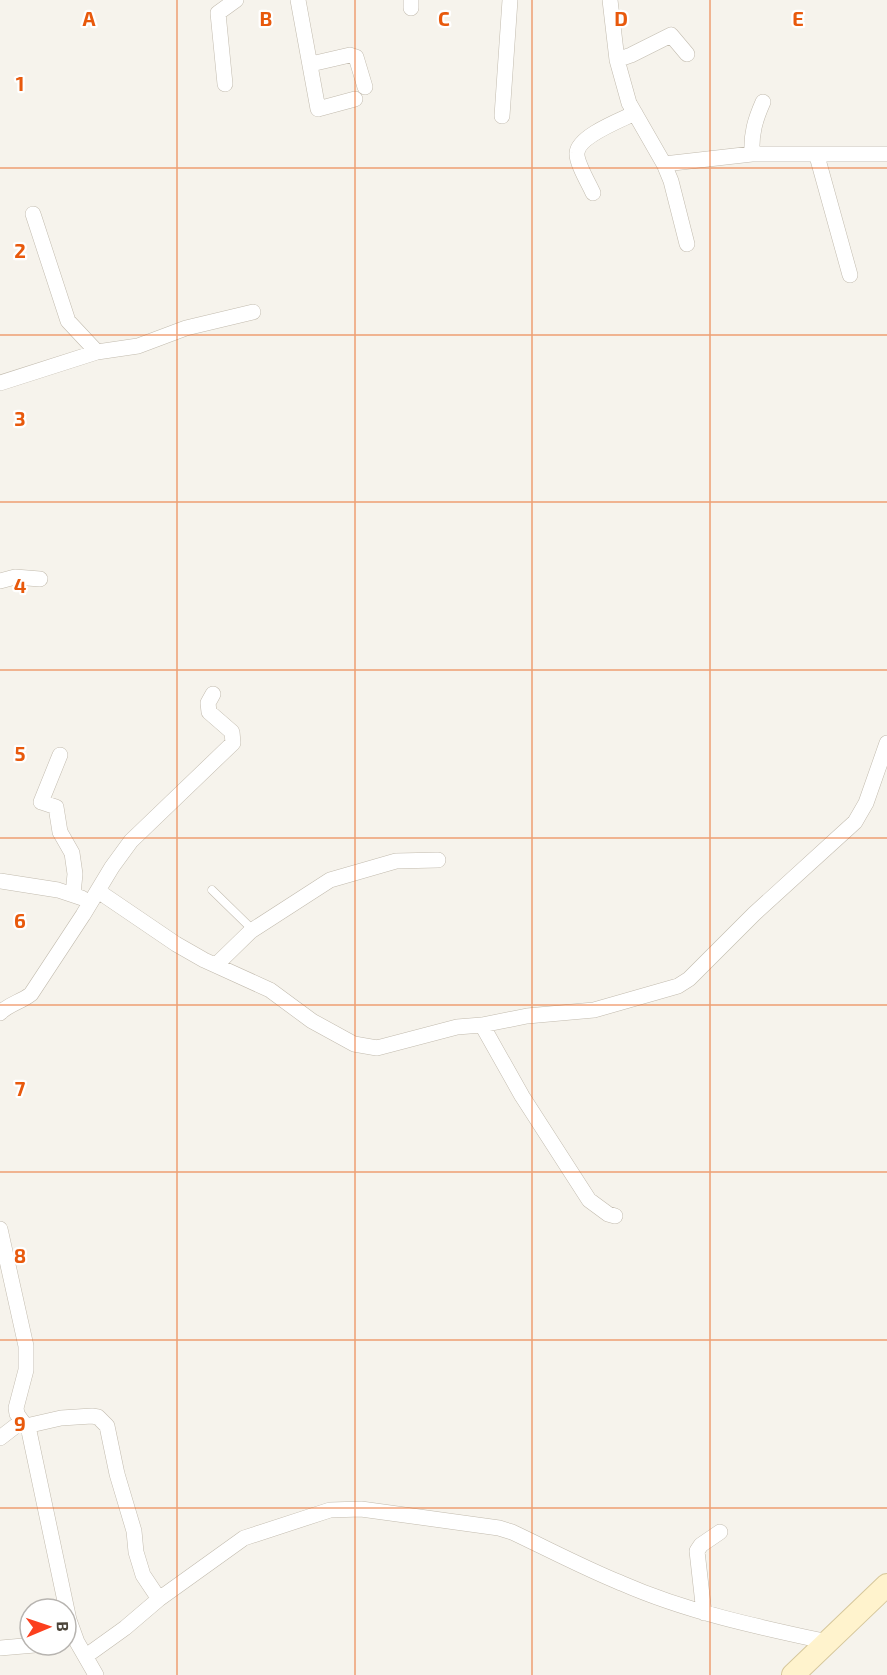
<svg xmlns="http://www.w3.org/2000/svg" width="887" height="1675" font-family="'Exo 2',sans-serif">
	<rect width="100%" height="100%" fill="#f6f3ec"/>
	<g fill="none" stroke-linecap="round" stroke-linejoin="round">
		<defs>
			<path id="lane" d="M212,890L253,930"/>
			<path id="street" d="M298,0L318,109L355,99
				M610,0L617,60L629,103L664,164L671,181L687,244
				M411,8V0
				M617,60L631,55L671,35L687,54
				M311,64L350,55L356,57L365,87
				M225,84L218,13L236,0
				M502,116L510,0
				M752,154C751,134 755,120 763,102
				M817,156L850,275
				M664,164L752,154H887
				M593,193C589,184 576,162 577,153C578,136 621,120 635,113
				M33,214L68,321L97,352
				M0,383L97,352L138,346L186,328L253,312
				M0,581L15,577L40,579
				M60,755L41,802L56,807L60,832L72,853L75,874L73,894
				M0,881L58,890L82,898
				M98,891L176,944L204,960L270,990L312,1021L354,1044L377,1048L457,1027L482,1025L527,1016L594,1010L678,986L689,979L754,914L855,822L866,803L887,743
				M216,965L251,931L330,880L396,861L438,860
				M0,1013C9,1004 21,1002 31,994L83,915L112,867L131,841L233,743L232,732L209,712L208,703L213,694
				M482,1025L522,1096L589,1200L608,1214L615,1216
				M0,1229L26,1346V1370L16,1408L17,1414L29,1431L69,1620L77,1642L96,1675
				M26,1426L61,1418L92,1416L98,1417L107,1426L117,1474L134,1531L136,1552L143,1575L159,1599L244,1538L330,1510L361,1509L499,1528L512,1532C548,1549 584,1568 621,1583C687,1612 758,1627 828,1642
				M0,1438L22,1421
				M704,1613L697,1551L701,1545L720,1532
				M0,1648L35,1645
				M86,1656L125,1628L159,1599"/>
			<path id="secondary" d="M793,1675L887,1585"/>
		</defs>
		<use href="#lane" stroke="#c2bbae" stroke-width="9"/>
		<use href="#street" stroke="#c2bbae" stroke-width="16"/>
		<use href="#secondary" stroke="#d6c79b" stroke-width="24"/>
		<use href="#lane" stroke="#fff" stroke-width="8"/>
		<use href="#street" stroke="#fff" stroke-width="15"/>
		<use href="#secondary" stroke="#fff3cd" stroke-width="22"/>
	</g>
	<path fill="none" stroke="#e8590c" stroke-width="1.5" stroke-opacity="0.55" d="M177,0V1675M355,0V1675M532,0V1675M710,0V1675M0,168H887M0,335H887M0,502H887M0,670H887M0,838H887M0,1005H887M0,1172H887M0,1340H887M0,1508H887"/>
	<g font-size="20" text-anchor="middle" font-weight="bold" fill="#e8590c" stroke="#fff" stroke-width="4.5" stroke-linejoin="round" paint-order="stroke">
		<text x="89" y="26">A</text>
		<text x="266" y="26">B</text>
		<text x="444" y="26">C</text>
		<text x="621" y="26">D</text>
		<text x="798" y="26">E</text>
		<text x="20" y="91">1</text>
		<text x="20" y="258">2</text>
		<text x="20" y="426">3</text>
		<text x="20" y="593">4</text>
		<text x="20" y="761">5</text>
		<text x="20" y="928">6</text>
		<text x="20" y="1096">7</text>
		<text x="20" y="1263">8</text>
		<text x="20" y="1431">9</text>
	</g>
	<g transform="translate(48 1627) rotate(88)"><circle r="28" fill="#ffffff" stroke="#b7b4b0" stroke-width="1.5"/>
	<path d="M0-4.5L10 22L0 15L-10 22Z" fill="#fc3f1d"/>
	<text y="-9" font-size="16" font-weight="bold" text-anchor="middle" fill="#4b4439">B</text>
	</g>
</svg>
